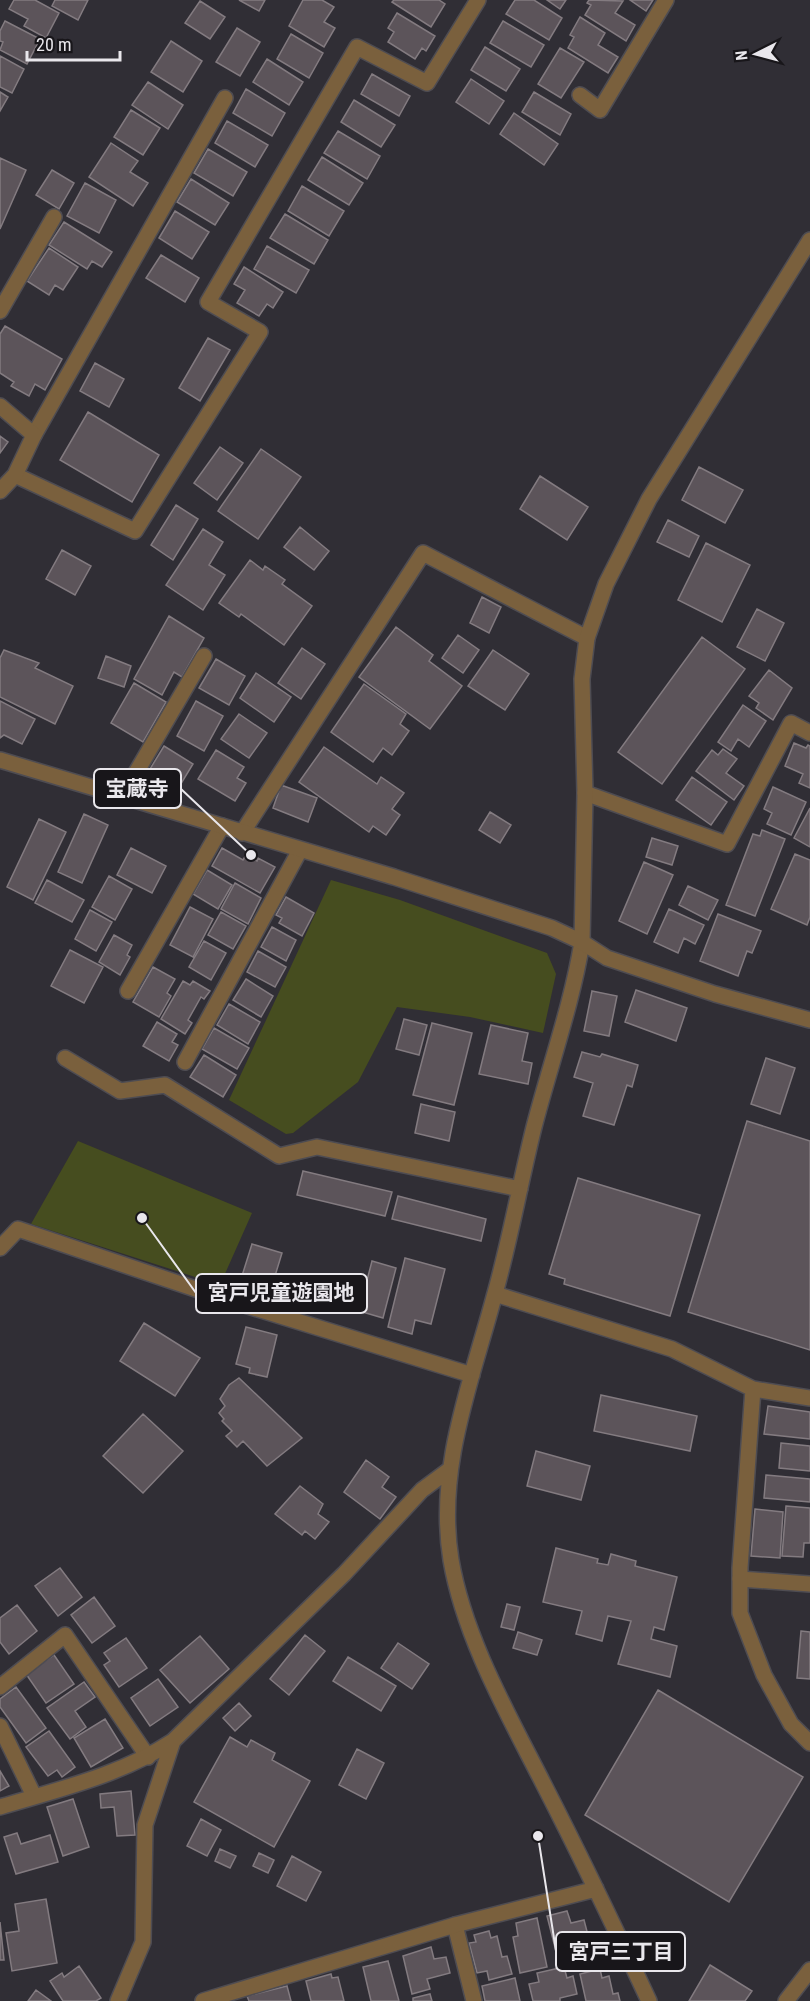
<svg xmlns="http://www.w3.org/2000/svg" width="810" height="2001" font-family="'Roboto Condensed','Noto Sans JP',sans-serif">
	<rect width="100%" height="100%" fill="#302e35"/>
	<path fill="#464d1f" d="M331,880L400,900L547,953L556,974L543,1033L470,1017L397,1007L358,1082L293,1133L286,1134L229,1100Z
		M78,1141L252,1213L220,1285L31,1224Z"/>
	<path fill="#5c545a" stroke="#837b80" stroke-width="1.5" d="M14,0H35L59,13L46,38L24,26L28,19L9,9Z
		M55,0H88L78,20L52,6Z
		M239,0H265L259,11Z
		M303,0H322L334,7L324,22L335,28L324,47L289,26Z
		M394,0H439L445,4L431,27L392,2Z
		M515,0H534L562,18L549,40L506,14Z
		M547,0H566L560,9Z
		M589,0L623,1L615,13L635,25L626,41L585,15L591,5L587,3Z
		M630,0H653L646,11Z
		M200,1L225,17L210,39L185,23Z
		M397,13L435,36L426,51L422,48L415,59L388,42L394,32L388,28Z
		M580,17L605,33L598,45L618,57L608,73L568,48L574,37L570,35Z
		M5,21L40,39L27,64L0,50L3,42L0,41V31Z
		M503,21L544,45L531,67L490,43Z
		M237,28L260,42L240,76L216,62Z
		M291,34L323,53L309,78L277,59Z
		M171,41L202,61L183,92L151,72Z
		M485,47L520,69L506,91L471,70Z
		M560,48L584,62L561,98L538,84Z
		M0,56L24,69L12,93L0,87Z
		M267,59L303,82L289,105L253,82Z
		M372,74L410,96L399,116L361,94Z
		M471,79L504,101L489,124L456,102Z
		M148,82L183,105L168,129L132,105Z
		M246,89L285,113L272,136L233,113Z
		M0,92L8,97L0,111Z
		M534,92L571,114L560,135L522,112Z
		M354,100L395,125L381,147L341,122Z
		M131,110L160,128L143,155L114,137Z
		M514,113L558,144L544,165L500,134Z
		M227,121L268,145L255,167L215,143Z
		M338,131L380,156L367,179L324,153Z
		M111,143L138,161L130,172L148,183L133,206L89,177Z
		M208,149L247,172L233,196L194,173Z
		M322,157L363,183L349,205L308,180Z
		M0,158L26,170L0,229Z
		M52,170L74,183L59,209L36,195Z
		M191,179L229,203L215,225L177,202Z
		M85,183L116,200L99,233L67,216Z
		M302,186L344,211L329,236L288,211Z
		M175,211L209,232L192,259L159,238Z
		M285,214L328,240L314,264L270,238Z
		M64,222L112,252L102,267L92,261L87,269L49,245Z
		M267,246L309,270L296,293L254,269Z
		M49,248L78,267L63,290L55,285L49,295L27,281Z
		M161,255L199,278L185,302L146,278Z
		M244,267L283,292L273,308L267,304L259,316L237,303L245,290L234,284Z
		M5,326L62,359L45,390L35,384L29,396L11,386L14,382L0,373V334Z
		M208,338L230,350L200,401L179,388Z
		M95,363L124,379L109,407L80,391Z
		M88,412L159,455L132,502L60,460Z
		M0,436L8,442L0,453Z
		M220,447L243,463L217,500L194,483Z
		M261,449L301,477L258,539L218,511Z
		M699,467L743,490L725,523L682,500Z
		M540,476L588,507L567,540L520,509Z
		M176,505L198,519L173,560L151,545Z
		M668,520L699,536L689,557L657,542Z
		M300,527L329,551L314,570L284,547Z
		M203,529L223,542L209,565L225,575L203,610L166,585Z
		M706,543L750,565L722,622L678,600Z
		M62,550L91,566L75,595L46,579Z
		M250,560L263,570L265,566L285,580L282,584L312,606L284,645L241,614L239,617L219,603Z
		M482,597L501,607L489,633L470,623Z
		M757,609L784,623L765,661L737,647Z
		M169,616L204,638L182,677L174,672L162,695L134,679Z
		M396,627L433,655L429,661L462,686L430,729L359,677Z
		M458,635L479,650L463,673L442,658Z
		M702,637L745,669L662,784L618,752Z
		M302,648L325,664L301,699L278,683Z
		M4,650L39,663L35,668L73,686L55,724L0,697V658Z
		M493,650L529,674L505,710L468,686Z
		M106,656L131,666L124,687L98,678Z
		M216,659L245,676L229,705L199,688Z
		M769,670L792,688L773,720L756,708L759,703L749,696Z
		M256,673L291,697L274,722L240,698Z
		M134,683L166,702L143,742L111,723Z
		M364,684L406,714L400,724L409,731L392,755L383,748L373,762L331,732Z
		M0,701L35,719L22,744L4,735L0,738Z
		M196,701L223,716L204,751L177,736Z
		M743,705L766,721L749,747L738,739L731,751L718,742Z
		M239,714L267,733L249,758L221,739Z
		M794,743L806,748L808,745L810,746V788L799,783L803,774L785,766Z
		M164,746L193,764L179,787L150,769Z
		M324,747L377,784L381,777L404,793L392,809L400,815L386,835L373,826L369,832L299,782Z
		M723,749L737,759L726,773L744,786L734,800L696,771L712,750L718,755Z
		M216,750L244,767L237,778L246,783L235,801L198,779Z
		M692,777L727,802L711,825L676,800Z
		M281,785L317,798L308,822L273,808Z
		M773,787L806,802L791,835L767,824L772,813L764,809Z
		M810,808V847L794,838Z
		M490,812L511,825L500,843L479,830Z
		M84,814L108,825L82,883L58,872Z
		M39,819L66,832L33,900L7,887Z
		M762,830L785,839L755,916L726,905L753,834L760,836Z
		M652,838L678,846L672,865L646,857Z
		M131,848L166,866L152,893L117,875Z
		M222,848L243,860L246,855L257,861L258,858L275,867L260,893L212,866Z
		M795,854L810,860V917L807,925L771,909Z
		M644,862L673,875L647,934L619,921Z
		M207,870L232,885L218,909L193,894Z
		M109,876L132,889L115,920L92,907Z
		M47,880L84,900L72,922L35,903Z
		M235,883L261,898L248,924L221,909Z
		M688,886L718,900L708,920L679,905Z
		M286,897L314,913L302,936L279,923L282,918L276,915Z
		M190,907L213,919L193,957L170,945Z
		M669,909L704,925L695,944L684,938L678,953L654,942Z
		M90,910L112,922L96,951L75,939Z
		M221,912L246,926L233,949L208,935Z
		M718,914L761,931L752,953L747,951L738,976L700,961Z
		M272,927L296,940L286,961L261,947Z
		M114,935L132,945L127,955L130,957L120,975L99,962Z
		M204,941L226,953L211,980L189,967Z
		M70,950L103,967L84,1003L51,986Z
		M258,951L286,967L275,987L247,972Z
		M153,967L175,979L167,993L171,996L159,1017L133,1002Z
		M246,979L273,996L261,1017L233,1000Z
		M183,981L190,985L193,981L210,991L204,999L201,997L188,1020L192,1023L185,1034L161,1019Z
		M636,990L687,1008L676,1041L625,1022Z
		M592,991L617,996L609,1036L584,1031Z
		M229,1004L260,1022L248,1044L217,1025Z
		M404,1019L427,1025L419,1055L396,1049Z
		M157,1022L177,1034L172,1042L178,1045L169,1061L143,1046Z
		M432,1023L472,1033L454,1105L413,1095Z
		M491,1025L528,1033L522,1061L532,1063L528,1084L479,1074Z
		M214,1028L249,1048L237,1069L202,1049Z
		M582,1052L600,1057L602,1054L638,1065L632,1087L627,1085L614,1125L583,1116L593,1083L574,1077Z
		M204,1055L236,1075L223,1097L190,1077Z
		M766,1058L795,1068L780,1114L751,1104Z
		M421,1104L455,1112L449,1141L415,1133Z
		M747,1121L810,1141V1350L688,1312Z
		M303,1171L392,1192L385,1216L297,1195Z
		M578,1178L700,1215L670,1316L564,1284L565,1279L549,1274Z
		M398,1196L486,1219L481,1241L392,1219Z
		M252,1244L282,1253L271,1289L241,1279Z
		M405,1258L445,1269L431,1324L415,1320L412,1334L388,1327Z
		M372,1261L396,1268L383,1318L359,1311Z
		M144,1323L200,1358L175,1396L120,1361Z
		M246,1327L277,1335L267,1377L249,1373L250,1368L236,1364Z
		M239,1378L302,1438L267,1466L243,1441L237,1447L226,1436L232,1431L222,1421L224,1419L219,1413L225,1406L220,1399L229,1385Z
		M601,1395L697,1416L690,1451L594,1431Z
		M768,1406L810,1412V1439L764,1434Z
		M143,1414L183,1451L143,1493L103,1456Z
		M781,1443L810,1446V1471L779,1468Z
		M536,1451L590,1466L581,1500L527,1486Z
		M366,1460L389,1477L382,1487L396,1497L380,1519L344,1492Z
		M766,1475L810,1479V1502L764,1498Z
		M300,1486L323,1504L318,1514L329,1522L315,1539L305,1531L302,1535L275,1514Z
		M786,1506L810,1508V1543H804L803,1557L782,1556Z
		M755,1509L783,1512L780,1558L751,1556Z
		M556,1548L598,1559L597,1563L608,1565L611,1554L636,1561L635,1566L677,1577L664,1630L654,1627L651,1639L677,1646L670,1677L618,1664L631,1621L608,1616L602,1641L576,1634L582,1611L543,1602Z
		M60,1568L82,1597L58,1616L35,1586Z
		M94,1597L115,1626L92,1643L71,1615Z
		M507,1604L520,1607L514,1630L501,1627Z
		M17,1605L37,1631L9,1654L0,1642V1618Z
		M801,1631L810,1632V1679L797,1678Z
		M518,1632L542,1640L537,1655L513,1648Z
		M305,1635L325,1651L289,1695L270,1679Z
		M200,1636L229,1669L190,1703L160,1670Z
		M126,1638L147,1668L119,1687L104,1665L110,1661L104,1653Z
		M398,1643L429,1664L412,1689L381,1668Z
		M54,1655L74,1684L46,1703L26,1674Z
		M348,1657L396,1686L381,1711L333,1681Z
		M158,1679L178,1707L150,1726L131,1698Z
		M84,1682L95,1697L75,1711L86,1727L70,1739L47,1708Z
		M16,1687L46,1728L26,1743L0,1707V1699Z
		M658,1690L803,1777L729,1902L585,1815Z
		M239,1703L251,1716L235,1731L223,1718Z
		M105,1719L123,1748L91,1767L74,1738Z
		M49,1731L75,1767L62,1777L57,1770L48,1776L26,1747Z
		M230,1737L247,1747L251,1740L275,1753L272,1760L310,1781L274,1847L194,1802Z
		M357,1749L384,1763L366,1799L339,1785Z
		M0,1771L9,1786L0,1791Z
		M131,1791L135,1835L117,1836L114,1807L101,1808L100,1794Z
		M73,1799L89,1847L63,1856L47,1807Z
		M201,1819L221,1830L207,1856L187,1846Z
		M17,1833L21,1844L50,1835L58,1862L16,1874L4,1837Z
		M220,1849L236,1856L230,1868L215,1861Z
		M259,1853L274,1860L268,1873L253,1866Z
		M292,1856L321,1872L306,1901L277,1886Z
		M46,1899L57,1963L12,1971L6,1933L19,1931L15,1904Z
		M567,1911L571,1923L584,1920L591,1947L578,1950L579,1958L559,1963L547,1916Z
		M537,1918L547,1967L520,1973L513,1937L518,1936L516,1923Z
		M0,1922L4,1960H0Z
		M489,1931L491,1938L497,1936L502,1957L507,1956L512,1974L489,1980L487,1971L477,1973L469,1943L476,1942L474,1935Z
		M431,1947L434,1959L446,1957L450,1973L427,1979L430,1989L412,1994L403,1956Z
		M388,1961L399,2001H371L363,1967Z
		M710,1965L752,1991L745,2001H689Z
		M79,1966L101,1998L96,2001H63L50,1981L62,1973L64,1977Z
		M564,1967L567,1978L573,1976L577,1994L560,1998V2001H533L529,1984L539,1982L537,1973Z
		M600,1969L602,1978L609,1976L613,1994L618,1993L620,2001H586L580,1974Z
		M331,1974L332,1978L338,1977L344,2001H311L306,1981Z
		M515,1978L520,2001H485L482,1986Z
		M287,1986L291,2001H249L247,1996Z
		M36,1990L51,2001H28Z
		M430,1994L432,2001H413V1998Z"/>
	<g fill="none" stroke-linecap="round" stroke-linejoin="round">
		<defs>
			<path id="service" d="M580,95L600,110L666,0
				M0,311L54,217
				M34,435L225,98
				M15,475L135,531L260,332L208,302L357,47L427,83L478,0
				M585,793L727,844L791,723L810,733
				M123,795L204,656
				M128,991L222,826
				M185,1062L300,850
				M740,1579L810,1584
				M0,1687L65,1635L148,1757
				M0,1726L34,1796
				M455,1925L474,2001"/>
			<path id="minor" d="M0,406L34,435L15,475L0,491
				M242,833L423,553L587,638
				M582,942C572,1004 550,1065 534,1127C520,1183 510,1241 494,1297C471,1383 436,1469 451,1560C464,1637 508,1714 543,1783C580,1855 615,1928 649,2001
				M65,1058L120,1091L165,1085L279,1156L317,1147L520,1189
				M0,1248L18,1229L225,1299L472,1375
				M495,1294L672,1349L753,1389L810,1398
				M753,1389L740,1568V1613L764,1675L791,1724L810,1743
				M0,1807C60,1789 121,1775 173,1741
				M118,2001L143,1942L145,1825L173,1741L344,1574L422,1490L449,1470
				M203,2001L455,1925L596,1889
				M786,2001L810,1970"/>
			<path id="tertiary" d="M0,760L394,877L552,928L582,942L607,958L715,994L810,1020
				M582,942L585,793L582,679L587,638L606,584L649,499L810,240"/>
		</defs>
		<use href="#service" stroke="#4e4c52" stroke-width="18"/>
		<use href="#minor" stroke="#4e4c52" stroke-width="18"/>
		<use href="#tertiary" stroke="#4e4c52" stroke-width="18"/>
		<use href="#service" stroke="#7a603d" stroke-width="15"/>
		<use href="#minor" stroke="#7a603d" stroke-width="15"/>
		<use href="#tertiary" stroke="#7a603d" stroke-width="15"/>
	</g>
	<path fill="none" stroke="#e9e7ec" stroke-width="2" d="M251 855L181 789M142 1218L196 1293M538 1836L556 1951"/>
	<g fill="#e9e7ec" stroke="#18161a" stroke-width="2">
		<circle cx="251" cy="855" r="6"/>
		<circle cx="142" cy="1218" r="6"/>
		<circle cx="538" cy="1836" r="6"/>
	</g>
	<g fill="#18161a" stroke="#e9e7ec" stroke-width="2">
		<rect x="94" y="769" width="87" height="39" rx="6"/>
		<rect x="196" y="1274" width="171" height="39" rx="6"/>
		<rect x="556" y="1932" width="129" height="39" rx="6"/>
	</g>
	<g font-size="21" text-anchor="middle" font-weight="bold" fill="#e9e7ec">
		<text x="137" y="796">宝蔵寺</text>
		<text x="281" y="1300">宮戸児童遊園地</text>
		<text x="621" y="1959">宮戸三丁目</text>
	</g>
	<g transform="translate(756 54) rotate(264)" stroke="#18161a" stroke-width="4.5" paint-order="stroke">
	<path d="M0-4.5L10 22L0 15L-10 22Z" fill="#e9e7ec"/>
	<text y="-9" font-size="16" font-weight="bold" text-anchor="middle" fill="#e9e7ec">N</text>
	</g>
	<path d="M27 51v9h93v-9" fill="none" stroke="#e9e7ec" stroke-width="3"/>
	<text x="36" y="51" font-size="18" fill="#e9e7ec" stroke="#18161a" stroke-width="4.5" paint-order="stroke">20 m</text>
</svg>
